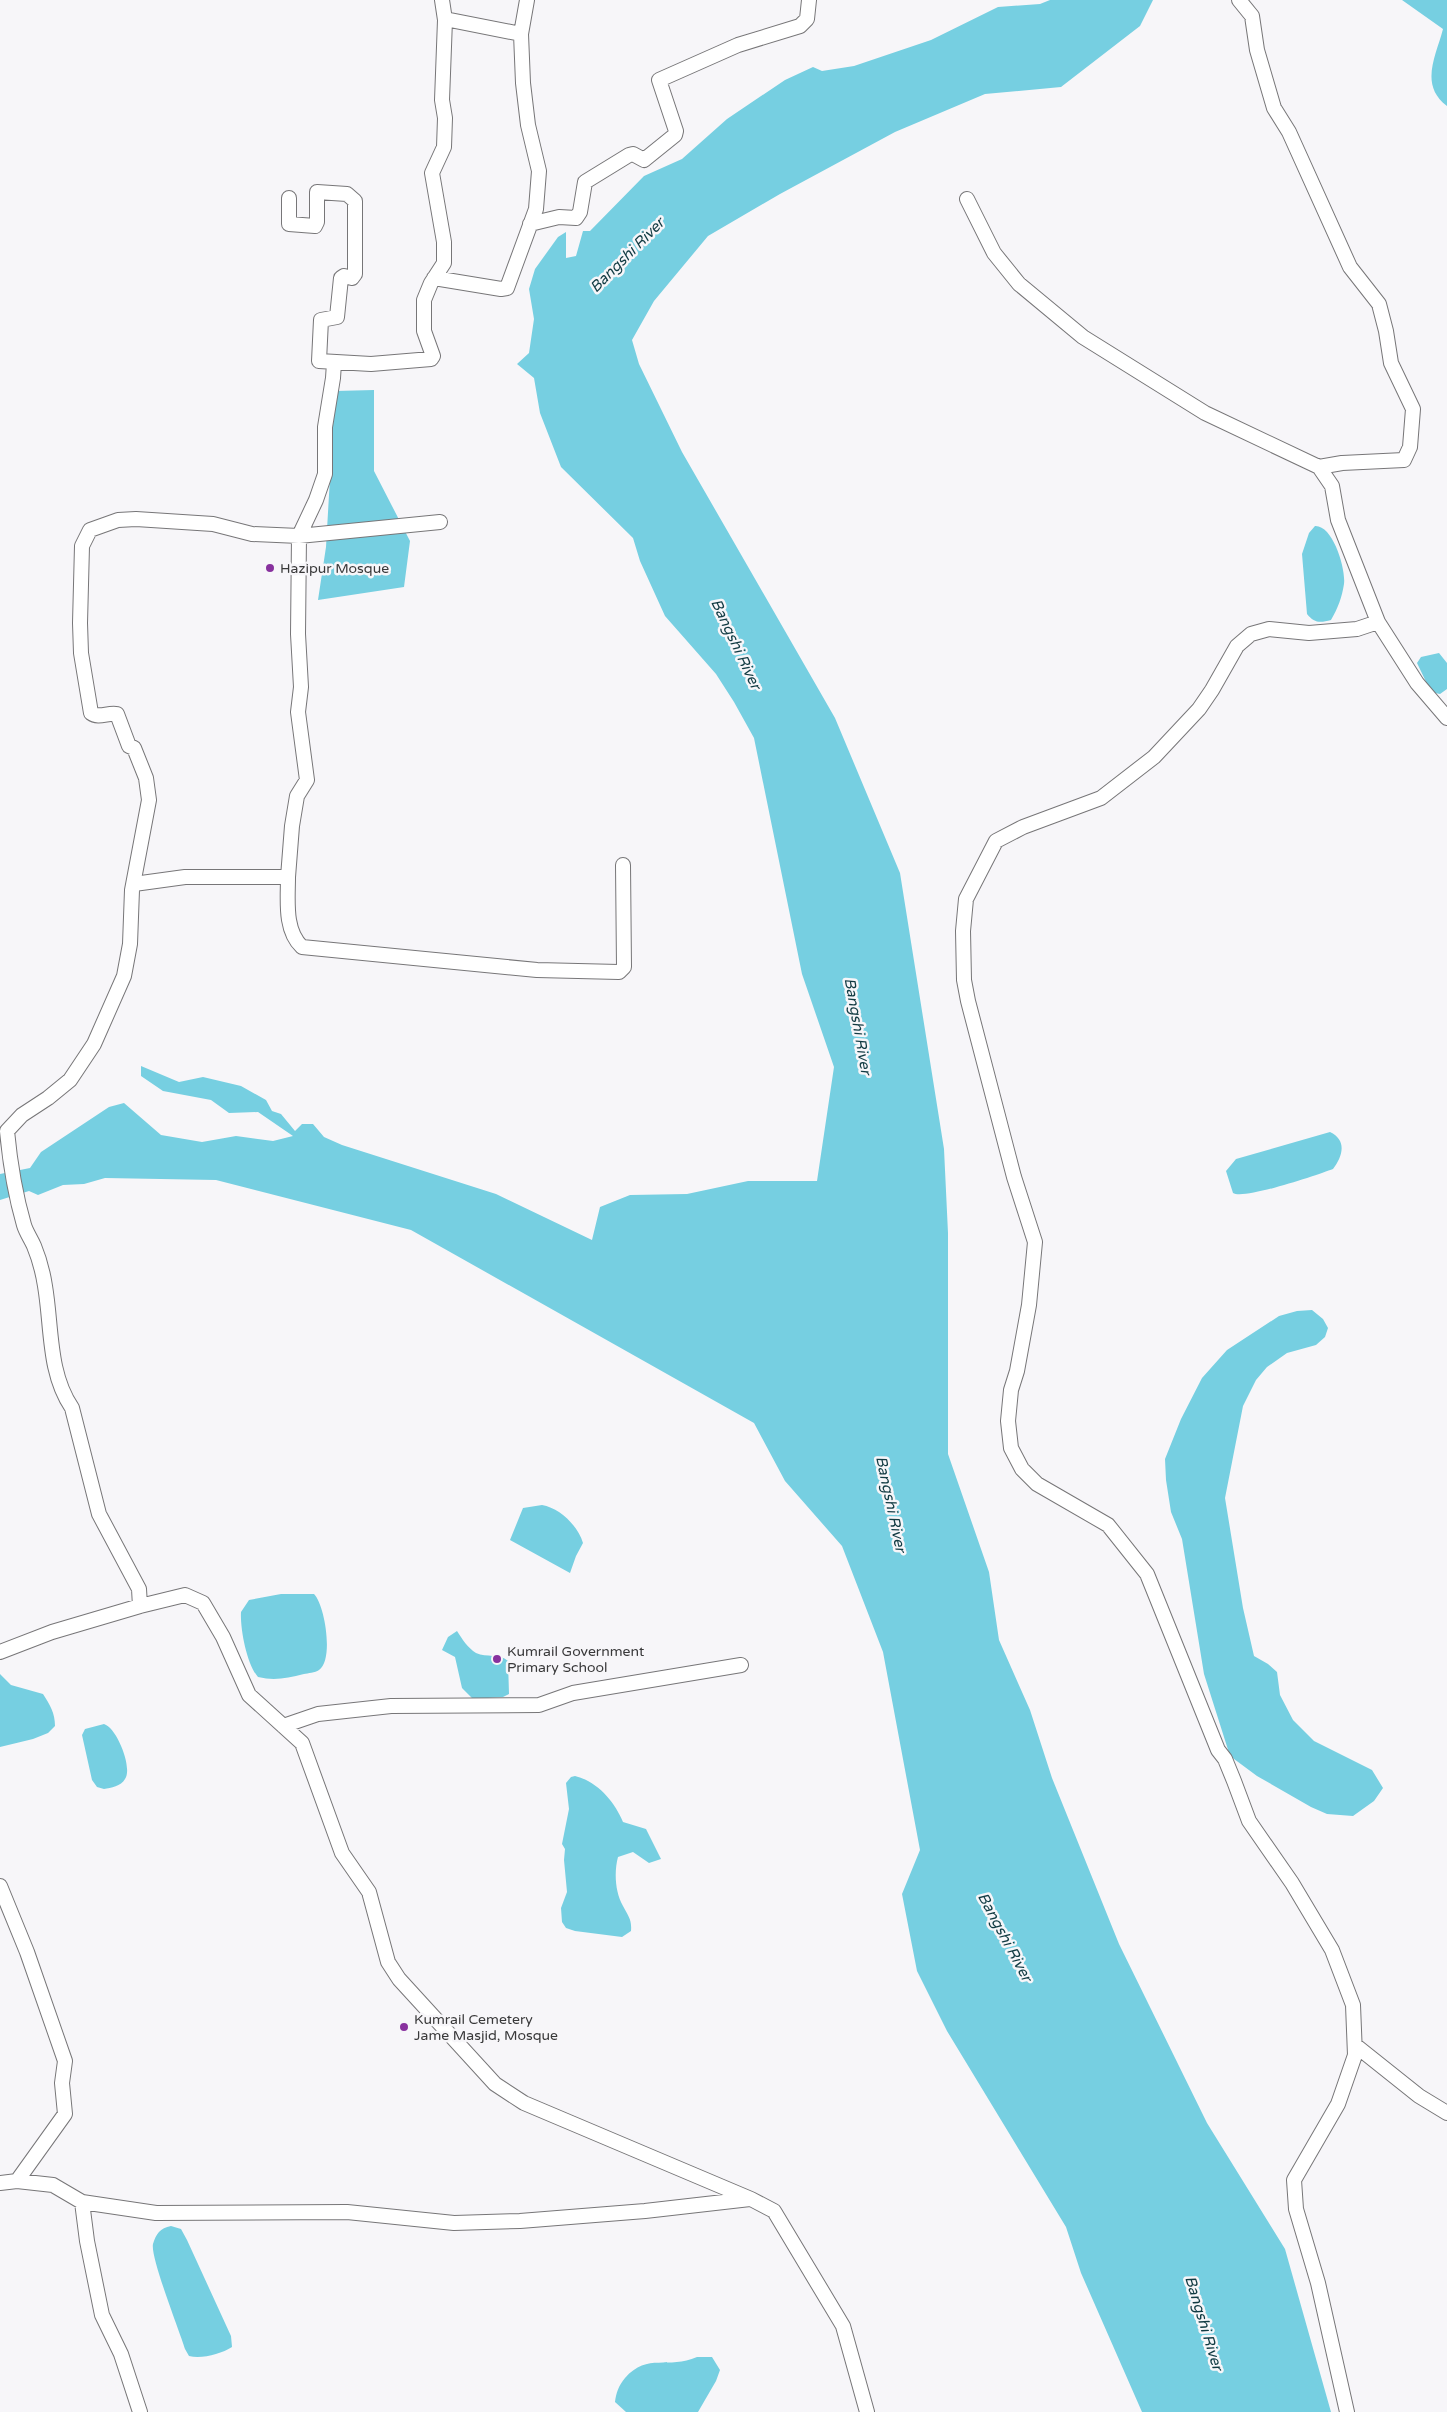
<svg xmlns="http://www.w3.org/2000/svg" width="1447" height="2412" font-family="'Varela Round',sans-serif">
	<rect width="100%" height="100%" fill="#f7f6f9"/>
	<path fill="#76cfe1" d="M1050,0H1153L1140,26L1061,87L985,94L895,132L780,194L708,236L654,301L632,340L639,364L682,452L835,718L900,873L944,1149L948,1233V1454L989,1572L999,1640L1030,1710L1052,1778L1119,1944L1207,2123L1285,2249L1331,2412H1142L1081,2273L1066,2227L947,2031L917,1971L902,1894L920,1850L883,1652L842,1546L785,1481L754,1423L411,1230L216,1180L105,1178L84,1184L63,1185L38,1195L29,1191L0,1200V1174L30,1168L41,1152L109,1107L124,1103L161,1135L202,1142L236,1136L273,1141L293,1136L258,1112L229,1113L211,1100L163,1091L141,1076V1066L179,1082L203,1077L241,1086L266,1100L272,1111L281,1114L295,1131L302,1124H313L324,1137L342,1145L496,1194L592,1240L600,1207L630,1195L687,1194L748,1181H817L834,1067L802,974L754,738L734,702L716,674L665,616L640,561L633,538L561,467L540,413L534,378L517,364L529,353L534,319L529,289L535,269L558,237L566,232V258L576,256L583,231H590L644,176L682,159L727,119L785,80L813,67L822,71L854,66L931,40L998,7L1040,4Z
		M1402,0H1447V106C1419,85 1436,56 1443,29Z
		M374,390V471L410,541L404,587L318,600L326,547L335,391Z
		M1315,526C1333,525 1346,569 1344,584C1342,597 1338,608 1331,620C1320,623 1314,623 1307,614L1302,554L1309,533Z
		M1439,653L1447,663V689L1440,694L1435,693L1429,688L1417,663L1421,657Z
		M1330,1132C1347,1140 1343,1156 1333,1169C1317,1175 1244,1200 1233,1193L1226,1171L1236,1159Z
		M1312,1310L1323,1319L1328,1328L1325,1337L1316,1345L1287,1353L1267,1367L1256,1380L1243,1406L1225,1498L1243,1608L1254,1656L1268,1664L1277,1672L1280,1695L1293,1720L1314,1741L1372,1770L1383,1788L1374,1801L1353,1816L1327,1814L1311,1807L1257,1776L1230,1756L1204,1674L1182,1539L1171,1512L1166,1480L1165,1459L1181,1419L1202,1378L1227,1350L1279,1316L1297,1311Z
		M542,1505C560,1508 578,1526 583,1543L576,1556L570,1573L510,1540L523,1508Z
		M281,1594H314C325,1605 334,1660 319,1670C315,1673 308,1673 304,1674C287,1678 275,1681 258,1677C247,1665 240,1629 241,1612L249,1600Z
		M457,1631C462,1639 468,1648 476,1653C487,1658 499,1653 508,1661L509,1694L503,1697L473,1699L462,1688L455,1657L442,1650L448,1637Z
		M0,1674L11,1685L43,1694C50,1705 55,1713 55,1726L48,1733L33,1739L0,1747Z
		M104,1724C117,1728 133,1768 125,1779C121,1786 111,1788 104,1789L97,1787L92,1780L82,1735L85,1729Z
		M575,1776C597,1781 615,1802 623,1822L646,1829L661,1859L649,1863L633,1852L618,1857C614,1872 615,1892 623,1906C628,1916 632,1919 631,1931L622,1937L575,1931L566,1928L562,1922L561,1908L567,1892L564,1860L565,1849L562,1844L569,1809L566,1783L571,1777Z
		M171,2226L181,2229L187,2240L231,2336L232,2347C221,2354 202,2359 189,2356L185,2349C180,2332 150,2257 153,2244C156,2234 160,2228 171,2226Z
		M697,2357H712L720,2370L716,2381L698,2412H626L615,2402C616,2393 619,2385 625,2378C648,2352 668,2370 697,2357Z"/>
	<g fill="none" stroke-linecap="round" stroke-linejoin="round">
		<defs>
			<path id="minor" d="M1239,0L1252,16L1257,50L1274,108L1289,132L1350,267L1379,304L1386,331L1391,363L1413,409L1410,447L1404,460L1342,463L1319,467
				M445,19L521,34
				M289,198V224L315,226L317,222V192L347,194L355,201V274L352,278L344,276L341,278L337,317L321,320L319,361L371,364L431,359L433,356L424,331V300L431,283L444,263V242L432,173L444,147L445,118L442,100L445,20L442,0
				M967,199L994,253L1019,284L1083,337L1205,413L1319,467L1332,486L1338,520L1378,622L1417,683L1447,718
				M530,224L559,217L576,218L580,212L585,182L629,155L633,154L644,160L675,135L676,131L659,80L738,45L800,26L807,19L809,0
				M434,278L501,289L507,288L536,209L539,171L528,125L523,83L521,34L527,0
				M288,877C288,900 284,930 302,947L537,970L619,972L624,967L623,865
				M134,884L185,877H288L292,826L297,796L307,780L298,712L301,687L298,634L299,536L316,500L325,474V427L333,378L334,363
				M140,1606L139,1589L99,1514L72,1408C48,1373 52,1327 45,1286C43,1273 39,1258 34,1246C31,1239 26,1232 24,1225C15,1194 10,1163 7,1131L22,1115L48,1098L70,1080L94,1044L124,976L130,944L132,890L149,800L146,778L134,748L129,746L117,714C108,712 99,719 91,713L81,653L80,623L82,546L90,530L118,520L136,519L213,524L252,534L299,536L440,522
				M0,1652L52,1632L140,1606L185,1595L203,1603L223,1637L249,1695L302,1743L342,1853L369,1892L388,1962L399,1979L495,2084L524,2103L751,2199L774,2211L843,2326L867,2412
				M283,1726L318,1714L391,1706L539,1705L573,1693L741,1665
				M0,1886L27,1952L65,2061L62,2083L65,2114L17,2181
				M1355,2045L1419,2096L1447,2113
				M0,2183L17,2181L53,2185L82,2202L156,2213L347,2212L454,2223L520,2221L645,2211L750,2199
				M82,2202L87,2241L102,2315L121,2354L140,2412
				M1347,2412L1318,2283L1296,2209L1294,2180L1338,2104L1355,2055L1353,2005L1332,1950L1292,1883L1249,1821L1234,1781L1225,1759L1218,1750L1147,1574L1108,1525L1037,1484L1022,1469L1011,1448L1008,1421L1011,1390L1017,1371L1029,1305L1035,1242L1014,1177L968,1001L964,980L963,931L966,899L996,841L1023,827L1101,798L1154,757L1199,709L1212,690L1237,646L1251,634L1269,629L1309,633L1357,629L1378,622"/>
		</defs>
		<use href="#minor" stroke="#777678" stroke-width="16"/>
		<use href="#minor" stroke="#fff" stroke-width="14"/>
	</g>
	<g fill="#88319e" stroke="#f7f6f9" stroke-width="2">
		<circle cx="270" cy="568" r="5"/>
		<circle cx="497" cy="1659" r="5"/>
		<circle cx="404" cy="2027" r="5"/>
	</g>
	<g text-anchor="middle" stroke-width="5" stroke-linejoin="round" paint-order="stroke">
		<g font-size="14" fill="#39393a" stroke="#f7f6f9" text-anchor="start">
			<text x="280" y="573">Hazipur Mosque</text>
			<text x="507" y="1656">Kumrail Government<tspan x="507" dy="16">Primary School</tspan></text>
			<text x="414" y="2024">Kumrail Cemetery<tspan x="414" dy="16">Jame Masjid, Mosque</tspan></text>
		</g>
		<g font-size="15" font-style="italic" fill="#113b43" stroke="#f7f6f9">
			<text transform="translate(627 255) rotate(-45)" y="5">Bangshi River</text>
			<text transform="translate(736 644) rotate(65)" y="5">Bangshi River</text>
			<text transform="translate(858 1026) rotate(80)" y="5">Bangshi River</text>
			<text transform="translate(891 1504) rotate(78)" y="5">Bangshi River</text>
			<text transform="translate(1005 1937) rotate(62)" y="5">Bangshi River</text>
			<text transform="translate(1204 2323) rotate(73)" y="5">Bangshi River</text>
		</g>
	</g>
</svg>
